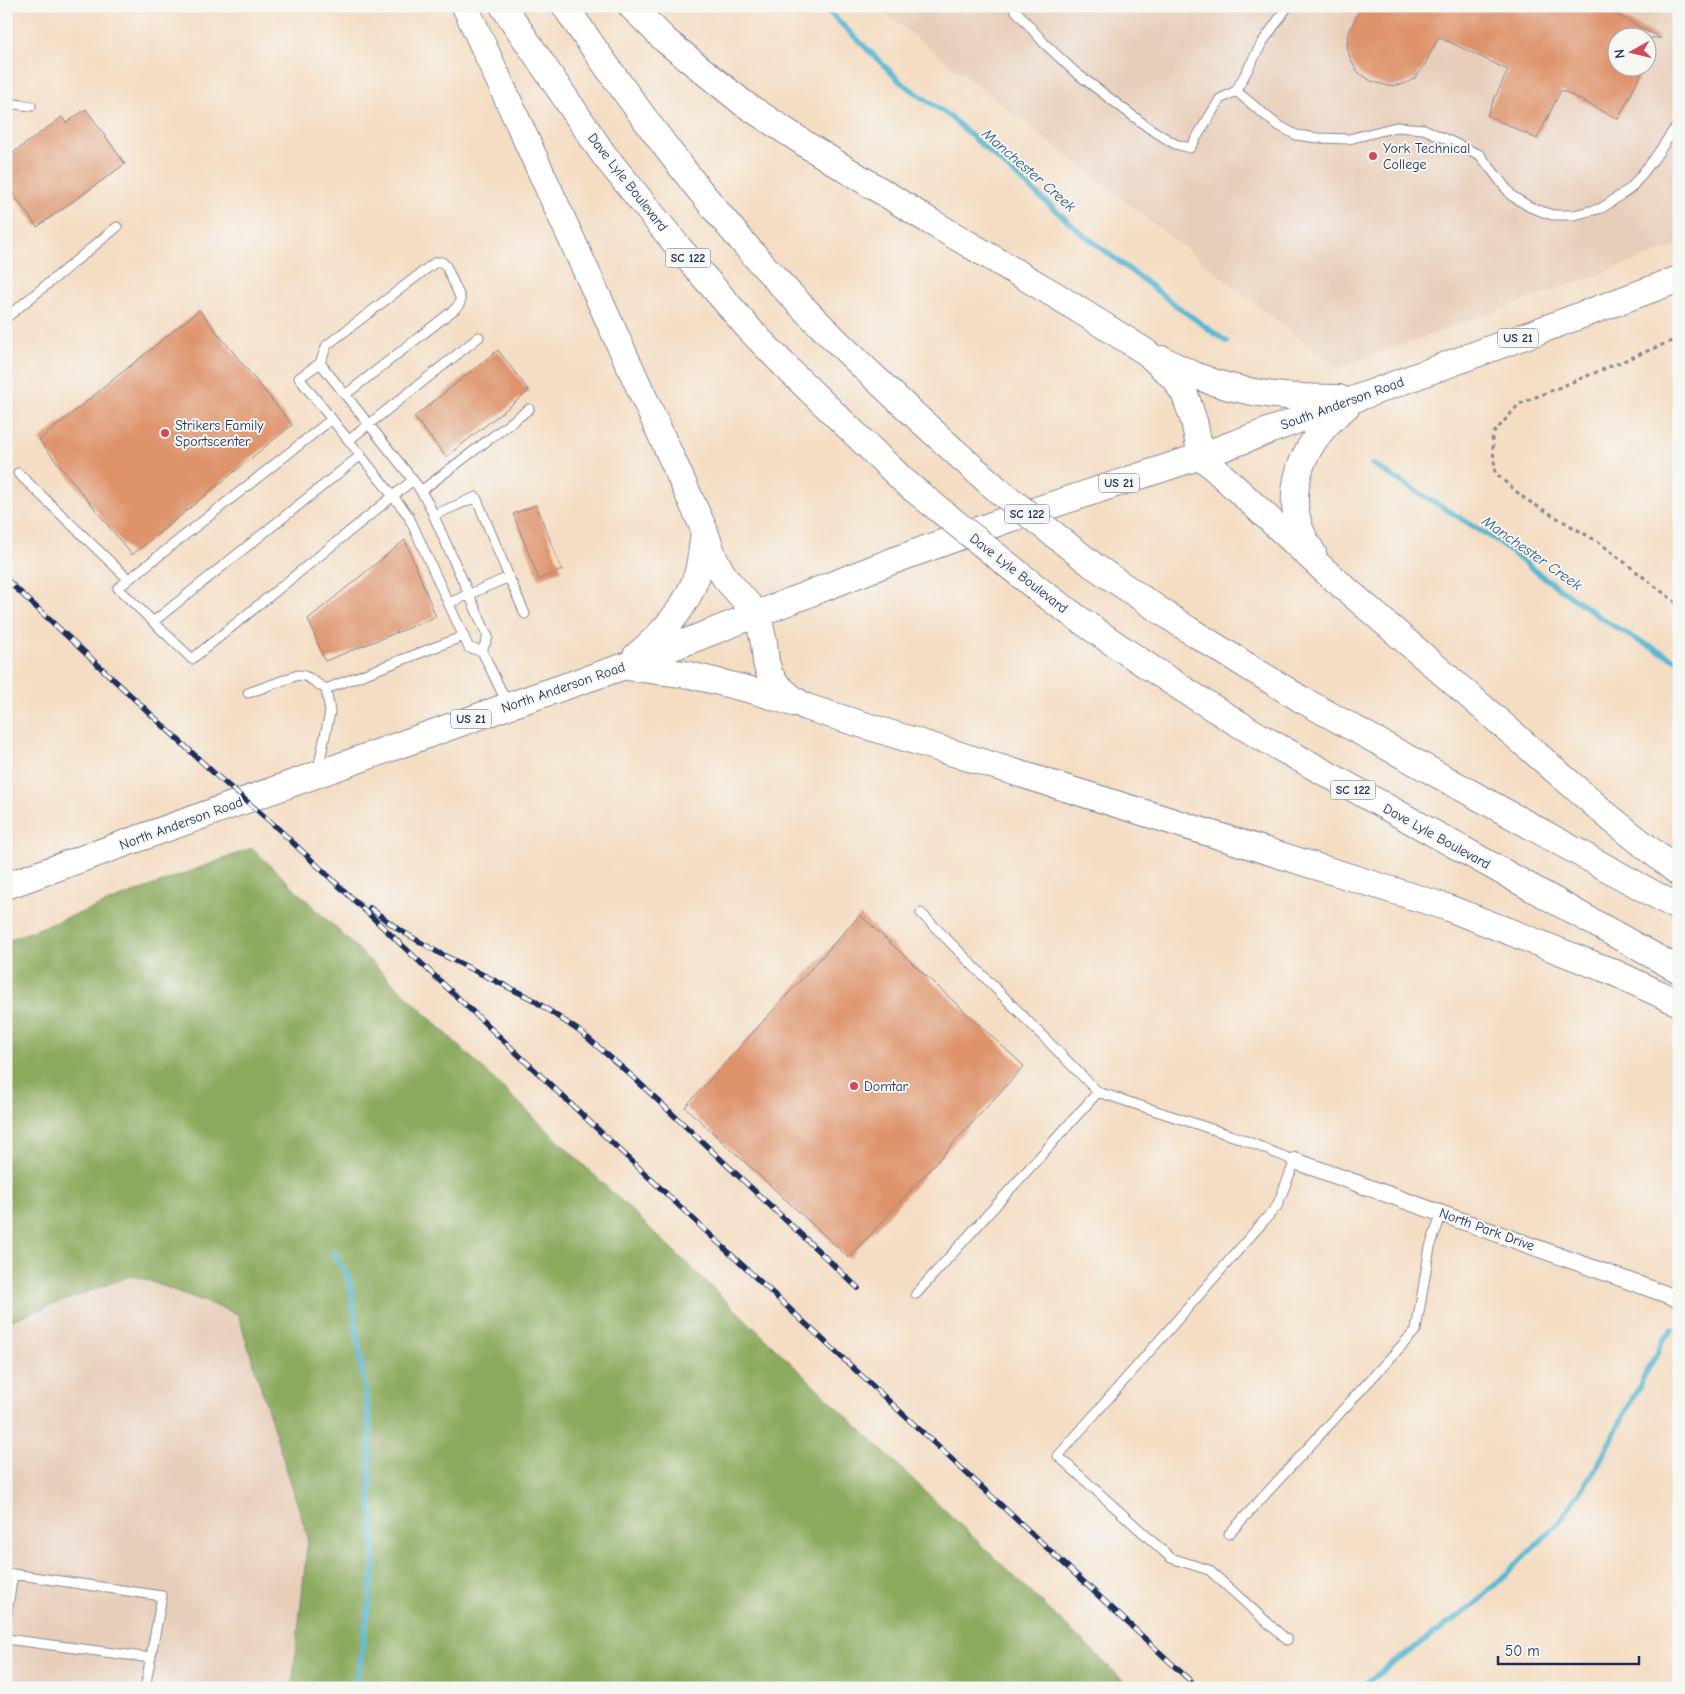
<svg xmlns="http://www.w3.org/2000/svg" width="1685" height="1694" font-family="'Comic Neue',sans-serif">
	<rect width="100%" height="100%" fill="#f6f6f2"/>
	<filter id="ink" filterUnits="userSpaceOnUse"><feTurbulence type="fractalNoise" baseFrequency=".02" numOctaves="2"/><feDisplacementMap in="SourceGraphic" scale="10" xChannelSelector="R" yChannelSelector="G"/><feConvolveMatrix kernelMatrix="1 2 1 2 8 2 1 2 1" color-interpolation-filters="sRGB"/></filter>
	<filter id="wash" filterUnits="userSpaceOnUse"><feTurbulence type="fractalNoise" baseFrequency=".0096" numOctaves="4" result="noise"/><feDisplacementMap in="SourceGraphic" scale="20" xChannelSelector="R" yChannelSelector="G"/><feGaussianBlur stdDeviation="1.12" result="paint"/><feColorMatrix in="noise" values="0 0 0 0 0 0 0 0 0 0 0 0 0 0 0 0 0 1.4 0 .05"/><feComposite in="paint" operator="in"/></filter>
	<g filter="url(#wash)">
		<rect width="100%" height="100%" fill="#f4ddc2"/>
		<path fill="#e8ceb9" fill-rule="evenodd" d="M876,6H1679V245L1338,368ZM1618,38H1648V68H1618Z
			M133,1275L238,1314L308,1538L292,1688H6V1322Z"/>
		<path fill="#8baa5d" stroke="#536c5e" d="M252,848L1131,1688H292L308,1538L238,1314L133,1275L6,1322V941Z"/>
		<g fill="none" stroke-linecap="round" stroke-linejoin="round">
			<path stroke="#56b8d4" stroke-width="5.5" d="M823,6L902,83L949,116L1079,231L1182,310L1227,342
				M1372,464L1496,540L1535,571L1604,620L1635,639L1679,661
				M333,1252L350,1281L370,1428V1490L375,1561L360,1665L354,1688
				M1359,1688L1474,1605L1559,1523L1595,1470L1664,1339L1673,1329"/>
		</g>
		<g id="blocks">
			<path fill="#de936b" d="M1362,6H1600L1661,38H1618V68H1644L1618,119L1561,90L1537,139L1487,115L1508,70L1439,37L1423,68L1415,78L1404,84L1388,86L1371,81L1359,73L1351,61L1347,47L1349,32Z
				M86,109L125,164L37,227L6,184V158L62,117L66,123Z
				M199,310L292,425L132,555L39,440Z
				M498,350L529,391L446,457L414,417Z
				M536,505L562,570L539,579L513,514Z
				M405,540L436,617L325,661L308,619Z
				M860,915L1024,1066L849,1258L685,1107Z"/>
		</g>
	</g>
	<g filter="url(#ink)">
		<use href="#blocks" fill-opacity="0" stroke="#888690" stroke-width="1"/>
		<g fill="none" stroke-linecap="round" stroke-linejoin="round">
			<defs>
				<path id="lane" d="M1012,6L1044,43L1075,72L1149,128L1175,144L1190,148L1220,99L1236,91L1262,43L1288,6
					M1236,91L1276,124L1296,135L1318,138L1349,139L1396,127L1424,129L1480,155L1512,196L1530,207L1552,215H1574L1602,208L1631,188L1654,159L1673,131L1679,126
					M6,103L31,106
					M6,318L117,227
					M320,363L417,485L428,503L488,637L482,651
					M345,395L455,309L460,303V297L446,266L442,262H436L429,267L327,345L320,363L299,378L408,515L469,648L482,651
					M332,419L118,588L192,659L413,480
					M349,440L479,337
					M18,473L128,579
					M421,491L529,409
					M434,515L476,497L509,577L449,603
					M509,577L525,614
					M153,622L361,455
					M482,651L507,703
					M248,693L298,675C310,675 315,684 326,689
					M318,769L330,712L326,689L464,636
					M921,913L1098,1092
					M916,1294L1098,1092L1239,1138L1295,1161L1277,1206L1058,1456L1171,1558L1209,1570L1287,1640
					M1229,1534L1416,1330L1430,1247L1442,1213
					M6,1619L13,1574L162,1596L145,1688
					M6,1639L151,1658"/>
				<path id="street" d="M1295,1161L1679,1299"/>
				<path id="primary" d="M465,6L704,529L714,558L725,578L758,615L764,643L766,662L770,675L777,685L793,699L806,707L1446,907L1613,972L1679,1003
					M503,6L604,155L680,249L751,331L792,373L906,483
					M565,6L577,24C642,117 709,209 787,291C843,350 902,404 962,458
					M631,6L665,40L743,103L810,147L931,222L1055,295L1146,352L1176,380L1185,395L1194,421L1201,456L1324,570L1609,817L1679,873
					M1162,359C1173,365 1185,371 1197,376C1242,395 1291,398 1339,398
					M1313,553C1276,500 1300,443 1347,406
					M1094,566L1189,630L1299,698L1679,908
					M1039,590C1110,643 1184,691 1259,736L1679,970
					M636,656C662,634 686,609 697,575C701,561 702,547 704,532
					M628,667L690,675L755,691L793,703
					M6,886L508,706L625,666L895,560L1003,521L1201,456L1679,279"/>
			</defs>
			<use href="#lane" stroke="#888690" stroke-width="11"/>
			<use href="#street" stroke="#888690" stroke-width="18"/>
			<use href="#primary" stroke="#888690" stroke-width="28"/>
			<path stroke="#888690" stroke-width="3" stroke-dasharray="4 4" stroke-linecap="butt" d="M1679,338L1519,404L1492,435L1495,473L1525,499L1600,543L1679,605"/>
			<use href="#lane" stroke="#fff" stroke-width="9"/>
			<use href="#street" stroke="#fff" stroke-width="16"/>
			<use href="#primary" stroke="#fff" stroke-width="26"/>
			<defs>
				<path id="rail" d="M6,579L217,776L272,823L739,1262L1198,1688
					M370,908L398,929L439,953L532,999L582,1033L633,1077L858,1288"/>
			</defs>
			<use href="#rail" stroke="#1b2f5e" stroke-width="5.5"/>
			<use href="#rail" stroke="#f6f6f2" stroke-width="4" stroke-dasharray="11" stroke-linecap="butt"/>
			<defs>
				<path id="primary-bridge" d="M962,458L999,491L1094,566
					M906,483L1039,590"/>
			</defs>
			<use href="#primary-bridge" stroke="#888690" stroke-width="28" stroke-linecap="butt"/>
			<use href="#primary-bridge" stroke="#fff" stroke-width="26"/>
		</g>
	</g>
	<g fill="#d1495b" stroke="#f6f6f2" stroke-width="2">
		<circle cx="1373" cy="156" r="5"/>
		<circle cx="165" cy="433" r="5"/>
		<circle cx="854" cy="1086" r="5"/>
	</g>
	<g text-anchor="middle" stroke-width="4" stroke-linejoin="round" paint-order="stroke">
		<g fill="#f6f6f2" stroke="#5d6b8a" stroke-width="1">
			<rect x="665.5" y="248.5" width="45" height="19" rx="4"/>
			<rect x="1498" y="328.5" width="40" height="19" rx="4"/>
			<rect x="1099" y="473.5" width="40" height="19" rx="4"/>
			<rect x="1004.5" y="504.5" width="45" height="19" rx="4"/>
			<rect x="451" y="709.5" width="40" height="19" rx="4"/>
			<rect x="1330.5" y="780.5" width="45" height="19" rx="4"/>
		</g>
		<g font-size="12" font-weight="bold" fill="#1b2f5e">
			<text x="688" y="262">SC 122</text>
			<text x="1518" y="342">US 21</text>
			<text x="1119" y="487">US 21</text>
			<text x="1027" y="518">SC 122</text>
			<text x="471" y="723">US 21</text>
			<text x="1353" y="794">SC 122</text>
		</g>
		<g font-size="14" fill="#1b2f5e" stroke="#f6f6f2" text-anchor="start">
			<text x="1383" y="153">York Technical<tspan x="1383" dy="16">College</tspan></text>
			<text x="175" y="430">Strikers Family<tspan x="175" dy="16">Sportscenter</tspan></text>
			<text x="864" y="1091">Domtar</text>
		</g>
		<g font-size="14" fill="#1b2f5e" stroke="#f6f6f2">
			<text transform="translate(628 182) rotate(52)" y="5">Dave Lyle Boulevard</text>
			<text transform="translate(1342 403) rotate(-20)" y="5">South Anderson Road</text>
			<text transform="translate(1019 573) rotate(38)" y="5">Dave Lyle Boulevard</text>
			<text transform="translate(563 687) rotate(-19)" y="5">North Anderson Road</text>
			<text transform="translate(181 823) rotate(-20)" y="5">North Anderson Road</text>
			<text transform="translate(1437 836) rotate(29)" y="5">Dave Lyle Boulevard</text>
			<text transform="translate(1487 1229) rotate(20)" y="5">North Park Drive</text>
		</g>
		<g font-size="15" font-style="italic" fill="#2d5881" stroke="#f6f6f2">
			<text transform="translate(1029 170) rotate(41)" y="5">Manchester Creek</text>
			<text transform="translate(1532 553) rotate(35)" y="5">Manchester Creek</text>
		</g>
	</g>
	<rect width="1685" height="1694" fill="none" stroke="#f6f6f2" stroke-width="25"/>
	<g transform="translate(1632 52) rotate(262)"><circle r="24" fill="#f6f6f2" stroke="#9ea6b7"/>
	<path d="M0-4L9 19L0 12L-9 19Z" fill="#d1495b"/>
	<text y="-8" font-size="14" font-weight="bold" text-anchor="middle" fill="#1b2f5e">N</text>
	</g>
	<path d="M1498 1656v8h141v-8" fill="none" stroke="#1b2f5e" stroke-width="2.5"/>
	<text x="1505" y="1656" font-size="15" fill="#1b2f5e" stroke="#f6f6f2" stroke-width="4" paint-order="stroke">50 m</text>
</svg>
